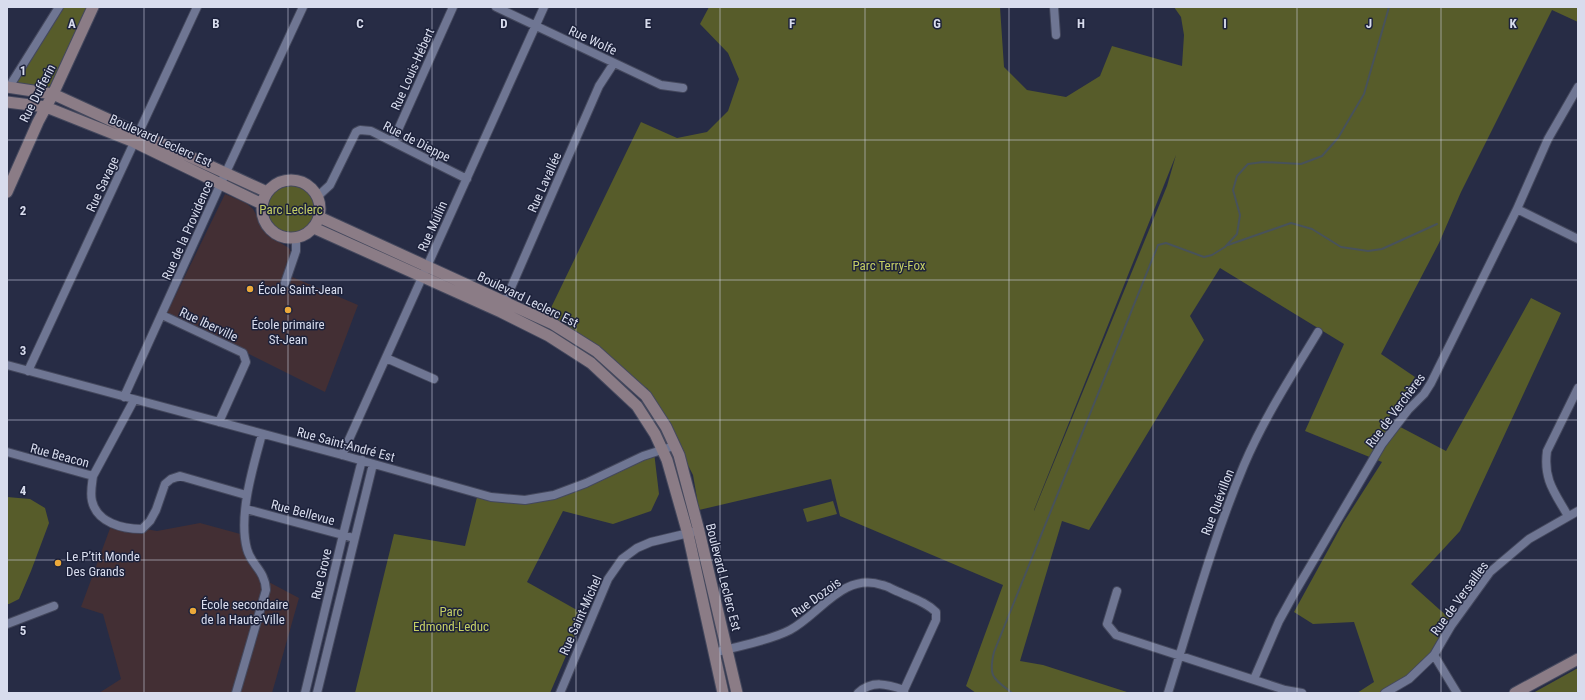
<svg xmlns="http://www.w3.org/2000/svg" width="1585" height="700" font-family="'Roboto Condensed',sans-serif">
	<rect width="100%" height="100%" fill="#272c45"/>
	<path fill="#432f34" d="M225,194L246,203L253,209L267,235L289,248L292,254L285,274L358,305L325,392L167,313Z
		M112,523L157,531L200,523L244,535L265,580L299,598L272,693H99L121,679L103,614L81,607Z"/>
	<path fill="#575c2a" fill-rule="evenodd" d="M59,7H92L53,94L12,87Z
		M709,7H1000L1004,67L1027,90L1066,97L1100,76L1112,46L1182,66L1184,35L1181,17L1174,7H1578V22L1552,10L1461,192L1439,243L1381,354L1415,377L1387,420L1446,451L1531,298L1561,313L1460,531L1411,584L1449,618L1431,652L1391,693H1357L1374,682L1354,622L1313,624L1294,612L1343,523L1382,462L1305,431L1344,344L1220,268L1190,316L1204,340L1089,530L1062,521L1020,661L1043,665L1130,693H976L966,686L1003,585L840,516L831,479L699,510L693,475L657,404L647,388L640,386L547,316L641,122L677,138L707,132L728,111L739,79L728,53L700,24ZM1176,155L1167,186L1034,511V510Z
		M262 209a29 29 0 1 1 58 0a29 29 0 1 1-58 0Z
		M654,452L659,494L651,511L613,524L563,511L527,582L584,614L550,693H355L394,534L465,546L478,493L525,500L554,495Z
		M7,497L30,499L45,508L49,523L31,571L19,599L9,604H7Z
		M833,501L837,514L807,522L803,509Z
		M1578,668V693H1533Z"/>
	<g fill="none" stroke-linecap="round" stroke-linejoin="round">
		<path stroke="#48525a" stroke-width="2" d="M1228,245L1291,223L1312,229L1341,247L1368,251L1382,249L1437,224
			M1012,693C993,678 988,677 994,652L1158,245L1166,243L1204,257L1212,255L1225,247L1237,234L1240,215L1233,190L1237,176L1248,164L1263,162L1301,164L1322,156L1338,138L1364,94L1389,7"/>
		<defs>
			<path id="street" d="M496,7L661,85L683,88
				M1054,7L1056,35
				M9,87L59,7
				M393,141L453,7
				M318,196L330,185L356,132L360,130L371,131L467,179
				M1517,209L1578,239
				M285,283L296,251V238
				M503,306L599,86L614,63
				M162,315L243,353L246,362L219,422
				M386,358L434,379
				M7,365L342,455L491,497L525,500L554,495L586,483L643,456L674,446
				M28,371L197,7
				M124,397L221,183L303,7
				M7,452L93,476L134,400
				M342,455L544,7
				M93,476C92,484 90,493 92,501C97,523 123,529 142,529L150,521L156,510L165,484L171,479L180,476L246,495
				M246,509L354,538
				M1568,516C1555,493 1543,480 1547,451L1578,388
				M1117,591L1107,624L1116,635L1285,690L1302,693
				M7,624L54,606
				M714,653C738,646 769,641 790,630C820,614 843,572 882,585C888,586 893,590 899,592C912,598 926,602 936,612V620L904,690V693
				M1434,655L1457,693
				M1254,679L1279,621L1295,592L1382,444L1408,410L1424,394L1431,383L1517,209L1548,139L1578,87
				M236,693L266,590C265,570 251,565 247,549C238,516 253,467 262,434
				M305,693L343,535L362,460
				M317,693L373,464
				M560,693L608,579L622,559L637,548L651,542L693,532
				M858,693C872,680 887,684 904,690
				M1168,693C1192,616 1213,539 1244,465C1264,418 1292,375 1318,332
				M1385,693L1409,679L1434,655L1451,626L1490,572L1529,539L1578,511"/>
			<path id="secondary" d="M7,87L53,94L267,192
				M7,102L46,107L134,142L262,204
				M262 209a29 29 0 1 1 58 0a29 29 0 1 1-58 0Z
				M7,192L38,122L53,94L93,7
				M319,217L553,324L596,351L646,396L666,427L679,455L699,531L737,693
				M314,228L501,312L549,336L591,363L637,406L655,434L667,460L688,534L723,693
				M1515,693L1578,659"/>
		</defs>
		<use href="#street" stroke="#44485d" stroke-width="10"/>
		<use href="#secondary" stroke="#44485d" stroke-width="13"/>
		<use href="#street" stroke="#6f7693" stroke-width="8"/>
		<use href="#secondary" stroke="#8b7c86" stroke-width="11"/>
	</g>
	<path fill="none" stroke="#d8dced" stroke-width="1" stroke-opacity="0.55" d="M144,7V693M288,7V693M432,7V693M576,7V693M720,7V693M865,7V693M1009,7V693M1153,7V693M1297,7V693M1441,7V693M7,140H1578M7,280H1578M7,420H1578M7,560H1578"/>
	<g fill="#eca93a" stroke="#1d223b" stroke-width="1.5">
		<circle cx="250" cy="289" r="4"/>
		<circle cx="288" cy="310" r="4"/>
		<circle cx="58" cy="563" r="4"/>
		<circle cx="193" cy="611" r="4"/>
	</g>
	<g text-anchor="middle" stroke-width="3" stroke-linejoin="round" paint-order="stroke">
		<g font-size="13" fill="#d8dced" stroke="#1d223b">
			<text transform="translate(593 40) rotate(25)" y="5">Rue Wolfe</text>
			<text transform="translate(412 69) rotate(-66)" y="5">Rue Louis-Hébert</text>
			<text transform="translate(37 93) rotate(-63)" y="5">Rue Dufferin</text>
			<text transform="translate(161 140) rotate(24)" y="5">Boulevard Leclerc Est</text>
			<text transform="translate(417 141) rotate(27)" y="5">Rue de Dieppe</text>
			<text transform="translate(544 182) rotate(-66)" y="5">Rue Lavallée</text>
			<text transform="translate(102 184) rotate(-65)" y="5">Rue Savage</text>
			<text transform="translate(432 226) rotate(-66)" y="5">Rue Mullin</text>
			<text transform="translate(187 230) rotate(-66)" y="5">Rue de la Providence</text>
			<text transform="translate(528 299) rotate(26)" y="5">Boulevard Leclerc Est</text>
			<text transform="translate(209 324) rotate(25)" y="5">Rue Iberville</text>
			<text transform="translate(1395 410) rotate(-53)" y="5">Rue de Verchères</text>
			<text transform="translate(346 444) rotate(15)" y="5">Rue Saint-André Est</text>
			<text transform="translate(60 455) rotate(15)" y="5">Rue Beacon</text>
			<text transform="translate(1217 502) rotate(-69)" y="5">Rue Quévillon</text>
			<text transform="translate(303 512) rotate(15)" y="5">Rue Bellevue</text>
			<text transform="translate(321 574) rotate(-77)" y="5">Rue Grove</text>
			<text transform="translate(724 577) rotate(76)" y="5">Boulevard Leclerc Est</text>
			<text transform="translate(816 597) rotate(-36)" y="5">Rue Dozois</text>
			<text transform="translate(1459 598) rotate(-54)" y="5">Rue de Versailles</text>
			<text transform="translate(580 615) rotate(-66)" y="5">Rue Saint-Michel</text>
		</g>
		<g font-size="13" fill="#c5cf65" stroke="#1d223b">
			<text x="291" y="214">Parc Leclerc</text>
			<text x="889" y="270">Parc Terry-Fox</text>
			<text x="451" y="616">Parc<tspan x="451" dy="15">Edmond-Leduc</tspan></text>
		</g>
		<g font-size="13" fill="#d8dced" stroke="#1d223b" text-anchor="start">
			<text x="258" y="294">École Saint-Jean</text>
			<text x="288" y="329" text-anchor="middle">École primaire<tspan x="288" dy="15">St-Jean</tspan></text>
			<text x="66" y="561">Le P’tit Monde<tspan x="66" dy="15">Des Grands</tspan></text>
			<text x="201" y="609">École secondaire<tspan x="201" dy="15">de la Haute-Ville</tspan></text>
		</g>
	</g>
	<g font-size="13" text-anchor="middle" font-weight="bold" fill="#d8dced" stroke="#1d223b" stroke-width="3" stroke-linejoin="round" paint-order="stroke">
		<text x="72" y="28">A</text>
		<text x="216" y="28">B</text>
		<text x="360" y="28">C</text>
		<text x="504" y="28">D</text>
		<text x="648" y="28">E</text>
		<text x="792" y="28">F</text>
		<text x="937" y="28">G</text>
		<text x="1081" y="28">H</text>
		<text x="1225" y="28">I</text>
		<text x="1369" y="28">J</text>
		<text x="1513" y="28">K</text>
		<text x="23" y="75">1</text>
		<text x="23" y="215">2</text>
		<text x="23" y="355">3</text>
		<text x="23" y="495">4</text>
		<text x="23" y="635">5</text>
	</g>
	<rect width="1585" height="700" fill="none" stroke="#d8dced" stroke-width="16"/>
</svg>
